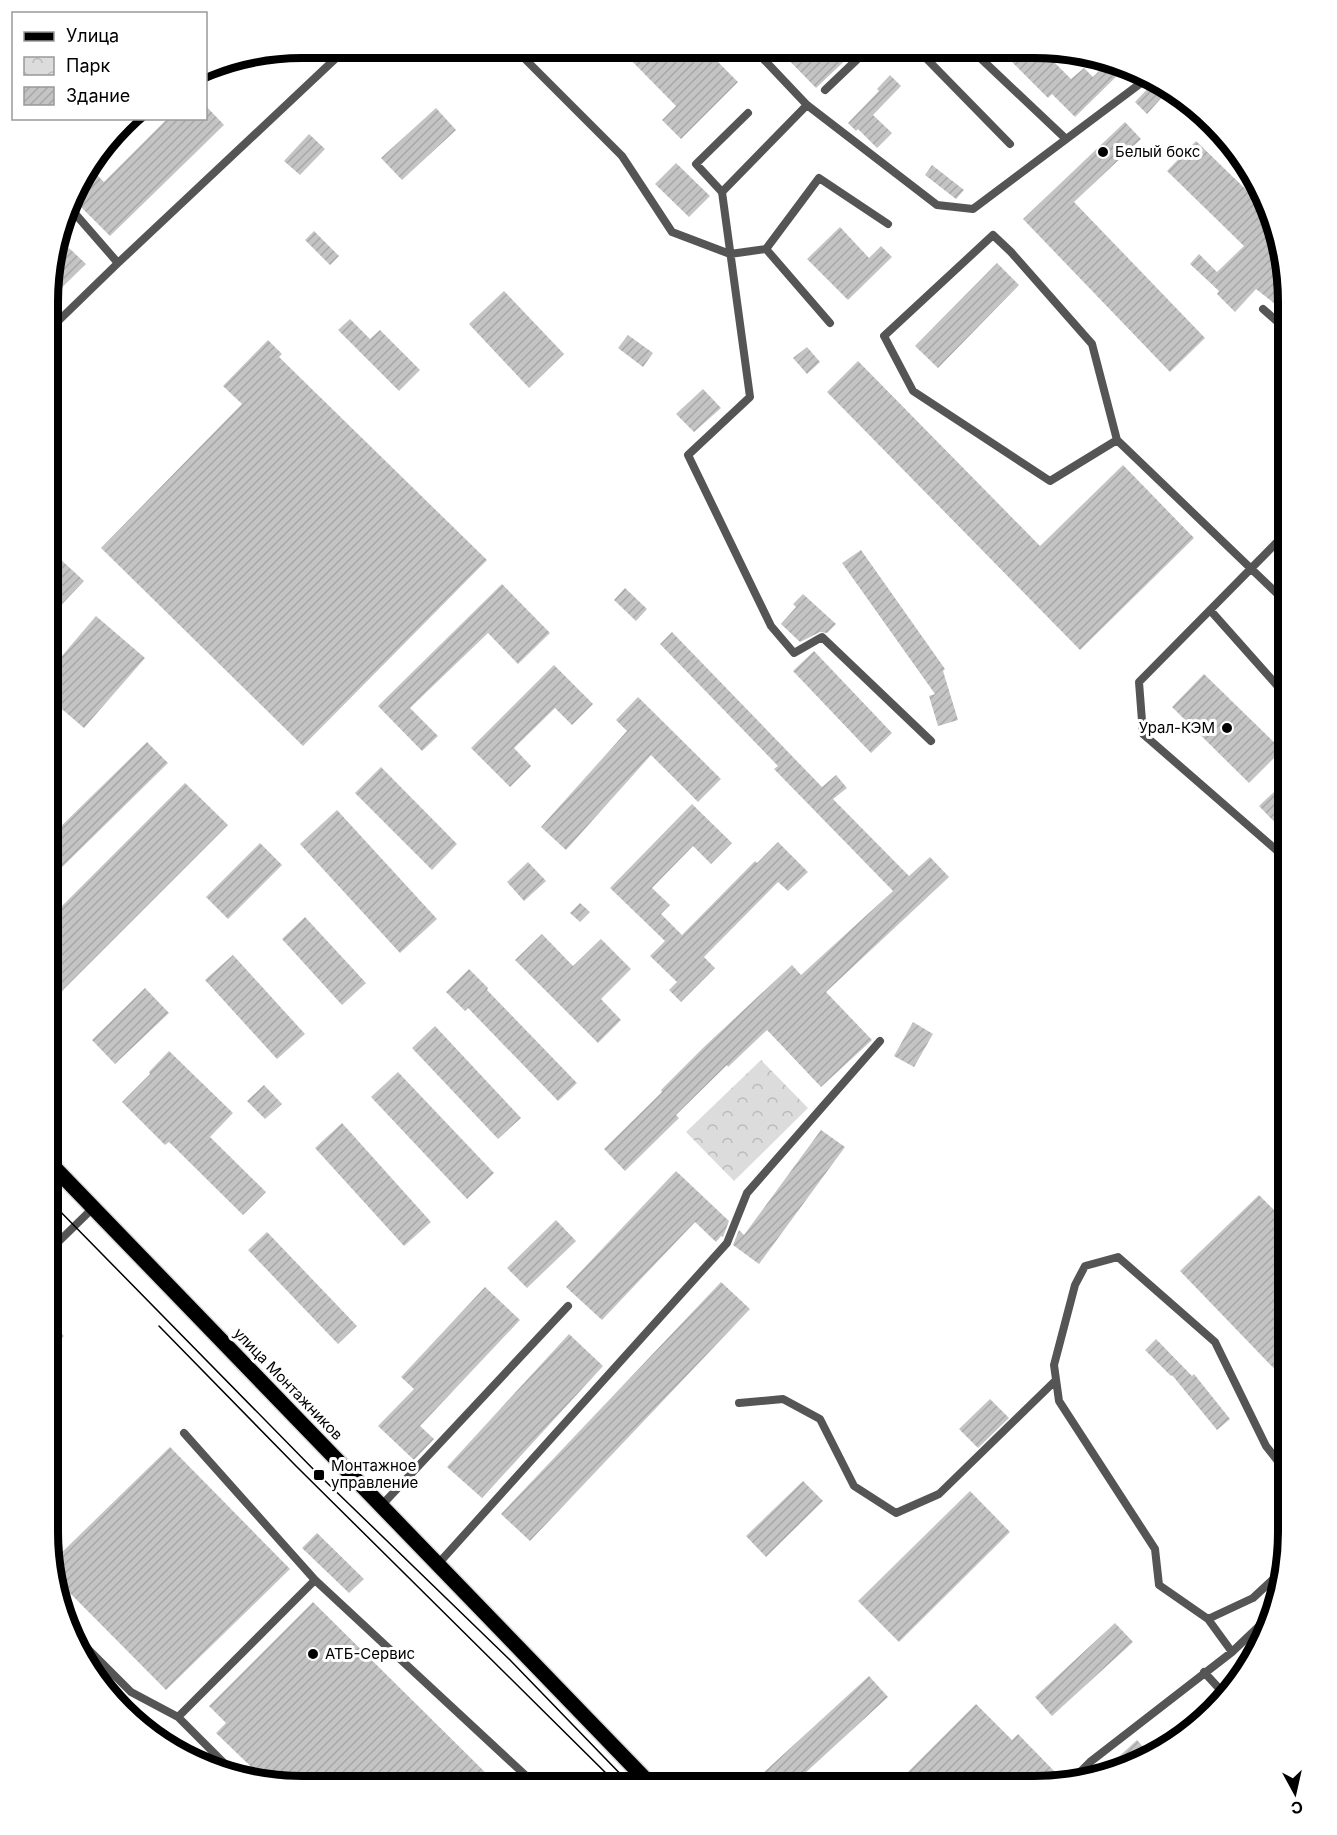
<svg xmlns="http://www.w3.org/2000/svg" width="1337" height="1835" font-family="Inter,sans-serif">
	<defs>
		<pattern id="park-crowns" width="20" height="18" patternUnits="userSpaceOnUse" patternTransform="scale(1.5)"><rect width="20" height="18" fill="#dcdcdc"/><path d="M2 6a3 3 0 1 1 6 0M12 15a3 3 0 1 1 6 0" fill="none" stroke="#bbb"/></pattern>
		<pattern id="building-hatch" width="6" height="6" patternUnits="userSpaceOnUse" patternTransform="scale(1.5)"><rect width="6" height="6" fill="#c4c4c4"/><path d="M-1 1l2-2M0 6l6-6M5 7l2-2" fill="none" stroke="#a7a7a7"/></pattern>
	</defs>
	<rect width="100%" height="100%" fill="#fff"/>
	<path fill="url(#park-crowns)" d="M761,1060L808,1108L734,1181L686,1132Z"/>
	<path fill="url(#building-hatch)" d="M620,49H705L738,82L681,139L662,120L676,106Z
		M778,49L834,50H856L816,88Z
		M1000,50H1042L1071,79L1084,68L1093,77L1109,61L1127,66L1075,117L1052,94L1048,98Z
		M890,75L901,86L873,115L892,133L877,148L858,129L856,131L848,123L879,91L877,89Z
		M1153,83L1165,94L1147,114L1135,102Z
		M206,106L224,125L110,236L74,200L82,176L89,167L104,182L168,118H206Z
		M436,108L456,130L402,180L381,158Z
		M1125,122L1141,139L1074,202L1205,338L1170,372L1023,219Z
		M309,134L325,149L300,175L284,161Z
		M1196,141L1268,211L1289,302V315L1256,289L1235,312L1217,294L1219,291L1190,264L1199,254L1217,272L1244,246L1167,171Z
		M676,163L710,196L689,217L655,184Z
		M932,165L964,190L956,199L925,175Z
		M840,227L869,258L881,246L892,257L848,300L807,259Z
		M314,231L339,256L330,265L305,240Z
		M69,248L86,264L50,299L51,266Z
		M997,263L1019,285L938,368L915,346Z
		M504,291L564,354L529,388L469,324Z
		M350,319L370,339L380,330L420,370L399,391L338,330Z
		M628,335L653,353L643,367L618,348Z
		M268,340L282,354L279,357L487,560L303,746L101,548L242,404L223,386Z
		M807,347L820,362L807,374L793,358Z
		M858,361L1040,546L1123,465L1194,538L1080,650L827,392Z
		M703,389L721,408L694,432L676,414Z
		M861,550L945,669L943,671L958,720L938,726L929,696L935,694L842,563Z
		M58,557L84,581L50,617V566Z
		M502,584L550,633L518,664L488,633L410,708L438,736L422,751L378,706Z
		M625,588L647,609L636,621L614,600Z
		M803,594L836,624L827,633L820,632L800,642L781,624L796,607L793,604Z
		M96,616L145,658L84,728L49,698L50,670Z
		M672,632L822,787L836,775L847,788L833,799L909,876L930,857L949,877L826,992L872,1040L821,1087L767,1030L728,1067L727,1065L676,1115L679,1118L625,1171L604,1149L662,1092L661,1090L705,1046L792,965L801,975L893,891L774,769L778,766L660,644Z
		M814,651L892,733L871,753L793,671Z
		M554,665L593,704L572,725L555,708L514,748L531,766L510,787L471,748Z
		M1204,674L1282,750L1249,783L1172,707Z
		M638,697L721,779L698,802L651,755L566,850L541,827L627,731L616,720Z
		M147,742L168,763L49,880V838Z
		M381,767L457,844L432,870L355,793Z
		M1289,778V837L1259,806Z
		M185,783L228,825L49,1004V919Z
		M692,804L732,843L711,864L693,846L652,888L670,905L661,914L682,935L755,861L757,863L778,842L808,872L788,891L778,882L704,957L715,968L681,1002L669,990L677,982L650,956L665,941L610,888Z
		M337,810L437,919L400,953L300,844Z
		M260,843L282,865L228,919L206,897Z
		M528,862L546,881L524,901L507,882Z
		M580,903L590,912L580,922L570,913Z
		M305,917L366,983L342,1005L282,939Z
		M542,934L573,966L601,939L631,969L601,999L621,1020L598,1043L515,960Z
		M233,955L305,1034L277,1059L205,980Z
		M469,969L488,988L487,990L577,1083L558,1101L468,1008L465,1011L446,992Z
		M145,988L169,1013L115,1064L92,1040Z
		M913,1022L933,1034L914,1067L894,1056Z
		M435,1026L521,1118L498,1139L412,1048Z
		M169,1051L233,1113L210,1137L266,1192L243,1215L169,1142L165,1145L122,1102L150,1074L149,1072Z
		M398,1072L494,1173L467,1199L371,1097Z
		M264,1085L282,1104L265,1119L247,1101Z
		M342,1123L431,1222L404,1246L315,1148Z
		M821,1130L845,1147L759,1264L733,1245L739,1230L744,1235Z
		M676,1171L729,1221L723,1237L721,1236L716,1242L695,1222L602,1320L566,1287Z
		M1259,1195L1289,1225L1288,1383L1180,1271Z
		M556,1220L576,1241L527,1288L507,1268Z
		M267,1232L357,1326L338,1344L248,1250Z
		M721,1282L750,1309L530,1541L501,1514Z
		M485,1287L520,1320L420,1426L434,1439L414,1460L378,1426L414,1389L401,1377Z
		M48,1320L64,1336L48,1352Z
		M569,1334L603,1366L482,1498L447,1467Z
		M1156,1339L1192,1376L1194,1374L1230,1419L1217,1430L1172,1375L1171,1376L1145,1350Z
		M990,1399L1009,1418L978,1448L959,1429Z
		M170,1447L290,1569L166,1690L59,1582L54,1560Z
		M803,1481L823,1501L766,1557L746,1536Z
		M970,1491L1010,1532L899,1642L858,1601Z
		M317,1533L364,1579L349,1593L302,1548Z
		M313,1602L498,1785H270L216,1733L226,1723L209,1706Z
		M1115,1623L1133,1642L1052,1716L1035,1697Z
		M869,1676L888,1697L791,1786H749Z
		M976,1704L1012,1740L1018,1734L1057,1774L1047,1784L1035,1787H893Z
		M1137,1740L1152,1757L1147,1761L1103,1771Z"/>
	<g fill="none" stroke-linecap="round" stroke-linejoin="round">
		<defs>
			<path id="primary" d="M49,1162L652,1786"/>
		</defs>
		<use href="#primary" stroke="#dbdbdb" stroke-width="18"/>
		<path stroke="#555" stroke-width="8" d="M754,49L807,105L937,205L973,209L1149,77
			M516,50L622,156L672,232L730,254L766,249
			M918,50L1010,144
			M1072,51L1083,61L1089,56
			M975,53L1066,139
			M825,90L867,50
			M807,105L722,192L750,397L688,455L771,626L794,653L822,637L931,741
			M722,192L696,164L748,113
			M71,209L118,263
			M1263,309L1289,332
			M830,323L766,249L819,178L888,224
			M50,329L118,263L335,59L339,48
			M1117,440L1050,481L913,391L884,336L993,235L1011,252L1092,344L1117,440L1289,605
			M1210,610L1289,699
			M1289,861L1143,734L1139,682L1289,530
			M48,1252L93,1208
			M739,1403L783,1399L820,1419L854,1486L896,1513L939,1494L1056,1380
			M184,1433L315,1580
			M381,1506L568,1306
			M438,1564L727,1243L747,1193L880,1041
			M1208,1619L1253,1598L1285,1568
			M71,1632L131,1692L178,1717
			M1232,1652L1208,1619L1159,1585L1155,1549L1059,1401L1054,1365L1075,1285L1085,1266L1118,1257L1215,1342L1266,1446L1288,1474
			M1204,1672L1226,1696
			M237,1776L178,1717L315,1580L537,1786
			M1074,1778L1090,1762L1232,1652L1276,1610"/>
		<use href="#primary" stroke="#000" stroke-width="15"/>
		<path stroke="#000" stroke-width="1.5" d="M49,1200L319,1475L510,1660L632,1786
			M159,1326L296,1466L619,1786"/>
	</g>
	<g fill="#000" stroke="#fff" stroke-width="2">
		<circle cx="1103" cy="152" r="6"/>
		<circle cx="1227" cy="728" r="6"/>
		<rect x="313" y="1469" width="12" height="12" rx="3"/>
		<circle cx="313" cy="1654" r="6"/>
	</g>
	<g text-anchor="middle" stroke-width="6" stroke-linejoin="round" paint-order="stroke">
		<g font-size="15" fill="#000" stroke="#fff" text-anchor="start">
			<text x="1115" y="157">Белый бокс</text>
			<text x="1215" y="733" text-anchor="end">Урал-КЭМ</text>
			<text x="331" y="1471">Монтажное<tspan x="331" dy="17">управление</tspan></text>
			<text x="325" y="1659">АТБ-Сервис</text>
		</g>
		<g font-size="15" fill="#000" stroke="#fff">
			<text transform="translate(288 1384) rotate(46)" y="5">улица Монтажников</text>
		</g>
	</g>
	<path d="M0 0H1337V1835H0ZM302 58H1034A244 244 0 0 1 1278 302V1532A244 244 0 0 1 1034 1776H302A244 244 0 0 1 58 1532V302A244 244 0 0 1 302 58Z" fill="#fff" fill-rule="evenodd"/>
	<path fill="none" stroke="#000" stroke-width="8" d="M302 58H1034A244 244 0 0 1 1278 302V1532A244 244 0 0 1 1034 1776H302A244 244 0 0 1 58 1532V302A244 244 0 0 1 302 58Z"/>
	<rect x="12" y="12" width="195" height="108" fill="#ffffff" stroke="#999999" stroke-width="1.5"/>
	<rect x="24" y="32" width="30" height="9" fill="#000000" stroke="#999999" stroke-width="1.5"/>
	<text x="66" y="42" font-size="18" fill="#000000">Улица</text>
	<rect x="24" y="57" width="30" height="18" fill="url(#park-crowns)" stroke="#999999" stroke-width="1.5"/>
	<text x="66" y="72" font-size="18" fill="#000000">Парк</text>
	<rect x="24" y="87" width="30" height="18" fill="url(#building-hatch)" stroke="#999999" stroke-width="1.5"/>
	<text x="66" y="102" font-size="18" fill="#000000">Здание</text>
	<g transform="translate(1295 1793) rotate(172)" stroke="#ffffff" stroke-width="4.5" paint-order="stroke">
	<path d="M0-4.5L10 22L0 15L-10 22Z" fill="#000000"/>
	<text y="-9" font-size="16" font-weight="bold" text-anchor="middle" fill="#000000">С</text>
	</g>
</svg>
